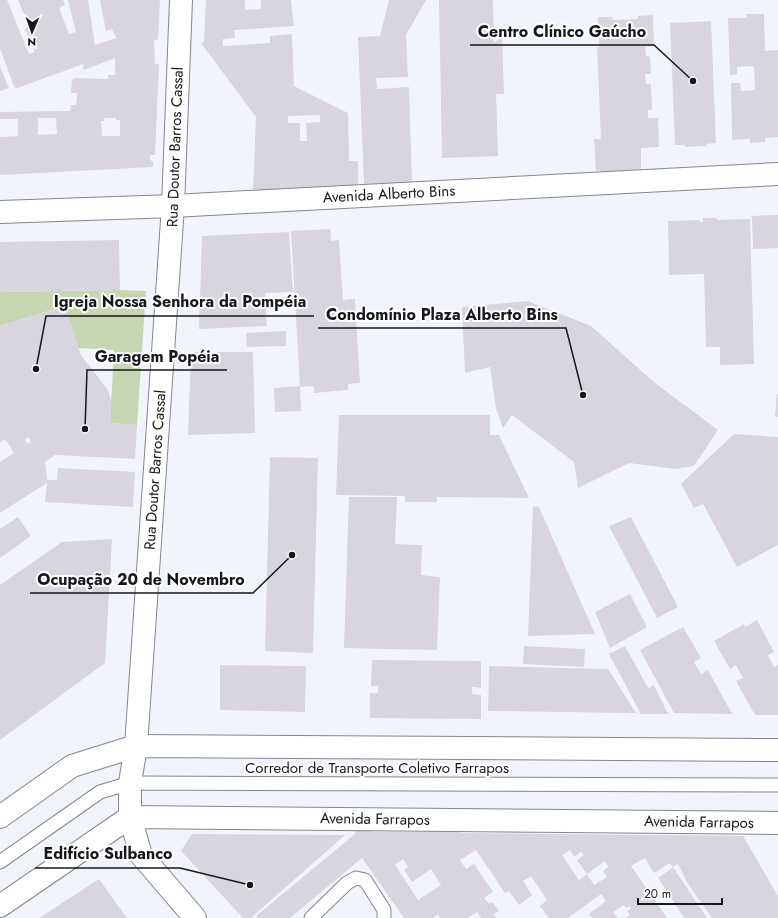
<svg xmlns="http://www.w3.org/2000/svg" width="778" height="918" font-family="Jost,sans-serif">
	<rect width="100%" height="100%" fill="#f2f4fc"/>
	<path fill="#c8d5b3" d="M120,290L146,291L137,425L110,423L114,350L78,348L65,306L0,326V292Z"/>
	<path fill="#d8d5de" fill-rule="evenodd" d="M0,0H7L29,54L35,52L25,29L29,27L18,0H63L65,5L59,8L69,34L76,32L68,0H88L95,45L116,38L112,29L106,31L100,0H160L158,39L154,41L155,64H159L155,155H150V160L153,162V167L0,175V137L18,136V119H0V112L70,111L71,105H76L77,93H71L72,80L75,78L108,79V75H115V58L84,70L83,64L15,89L0,48ZM38,118H56L57,134L38,135ZM104,118H116V120H120V136H102L101,121H104Z
		M206,0H245V10L261,9V0H291L294,26L234,30L235,38L223,39V46L270,43V36L292,34L294,86L348,113L349,161H358V185L253,192L256,117L201,43H203L204,40ZM320,115V122L306,123L307,141H300V123H288V116Z
		M389,0H426L406,35L408,77L376,78L377,89L409,87L412,183L364,184L358,37L380,36Z
		M439,0H493L494,43L502,36L504,94H496L498,156L442,158Z
		M746,14H764L765,51L778,50V137L765,138V142L750,143V139L733,140L732,138L731,83H740L741,91L755,90L754,66L737,67V74L730,75L728,18H747Z
		M653,15L654,46L645,47L646,56L650,57L651,74H645L646,84H651L652,110H648V118H658L659,147L641,148V170L637,169V174L600,175V170L596,171L594,139H601L597,47H599L598,17H612L613,20L638,19V16Z
		M711,21L716,143L706,144V146L685,147V145H675L670,23Z
		M0,67L9,88L0,91Z
		M778,215V248L753,249L752,216Z
		M703,218H717V220L750,219L754,364L720,365V347H706L704,274L669,275L668,221L700,220V222H703Z
		M330,229L331,241L339,240L343,300L355,299L360,383L348,384V390L314,393V386L300,387L291,231Z
		M289,232L293,292L265,293L267,326L199,329L202,236Z
		M119,240L120,290L0,292V242Z
		M528,301L591,326L655,383L718,430L694,466L675,469L629,463L578,488L574,462L512,415L503,428L496,408L490,367L465,373L462,307Z
		M65,306L81,355L108,390L111,400L110,423L137,425L135,459L55,455L45,462L47,480H57L58,468L135,472L133,507L45,502L47,483L0,513V462L14,453L5,439L0,443V326ZM28,437L31,442L28,444L25,440Z
		M286,331V346L247,347L246,333Z
		M191,352H253L255,433L188,435Z
		M300,386L301,411L275,412L274,388Z
		M777,394H778V417L775,416Z
		M339,415H490V435H499L529,498L437,497V502H405V496L336,495Z
		M734,434L778,437V545L737,567L703,504L694,508L681,484Z
		M270,457L318,458L313,653L265,651Z
		M349,497H397L395,544L422,545L421,575L440,577L437,650L344,648Z
		M533,506L539,507L595,634L528,636Z
		M18,517L31,536L0,558V529Z
		M631,517L678,607L657,618L609,526Z
		M112,539L105,663L0,740V585L62,542Z
		M630,594L647,627L610,648L595,612Z
		M757,620L774,652L768,655L774,667L778,665V715H755L736,681L743,678L736,665L730,669L714,641L744,624L745,627Z
		M683,627L701,658L694,662L701,674L708,670L732,714L674,713L640,650Z
		M524,646L585,649L584,667L523,664Z
		M625,646L648,688L654,685L668,714H641L609,654Z
		M372,660L481,661V688L472,687V694L481,695V719L370,718V693H378V686H371Z
		M220,665L306,666L305,712L220,710Z
		M489,666L608,669L636,713L488,711Z
		M355,830H371L372,832H429L430,830H459L460,833L743,836L778,896V918H712L688,884L678,864L673,867L670,863L654,873L645,858L631,866L667,918H626L630,915L627,911L631,909L629,906L626,908L624,905L613,912L618,918H592L589,914L606,901L601,894L568,918H549L540,906L547,900L531,876L523,881L532,895L519,905L509,891L505,893L476,850L460,860L466,869L474,864L493,892L484,898L489,904L492,902L499,911L494,914L496,918H481L477,912L468,918H440L438,914L433,918H404L362,858L290,918H258L256,916L355,834ZM570,850L574,857L581,852L584,855L577,860L587,874L605,861L608,867L603,871L607,877L594,885L587,874L579,880L562,855ZM403,859L408,867L404,870L412,882L431,869L441,885L418,900L395,865Z
		M192,834L345,835L251,918H243L181,851Z
		M673,867L707,918H684L658,878Z
		M99,879L127,918H39Z"/>
	<g fill="none" stroke-linecap="round" stroke-linejoin="round">
		<defs>
			<path id="service" d="M0,862L100,792L130,783L778,785
				M311,918L347,883L356,878L365,880L384,910V918"/>
			<path id="minor" d="M130,817L141,855L195,918"/>
			<path id="tertiary" d="M130,817V783L136,746L173,206L181,0"/>
			<path id="secondary" d="M0,212L173,206L778,174
				M0,817L72,766L136,746L778,750
				M0,906L130,817L778,823"/>
		</defs>
		<use href="#service" stroke="#84868e" stroke-width="15"/>
		<use href="#minor" stroke="#84868e" stroke-width="24"/>
		<use href="#tertiary" stroke="#84868e" stroke-width="24"/>
		<use href="#secondary" stroke="#84868e" stroke-width="24"/>
		<use href="#service" stroke="#fff" stroke-width="13"/>
		<use href="#minor" stroke="#fff" stroke-width="22"/>
		<use href="#tertiary" stroke="#fff" stroke-width="22"/>
		<use href="#secondary" stroke="#fff" stroke-width="22"/>
	</g>
	<g text-anchor="middle" stroke-width="4" stroke-linejoin="round" paint-order="stroke">
		<g font-size="15" fill="#16171a" stroke="#fff">
			<text transform="translate(175 147) rotate(-88)" y="5">Rua Doutor Barros Cassal</text>
			<text transform="translate(389 194) rotate(-3)" y="5">Avenida Alberto Bins</text>
			<text transform="translate(155 470) rotate(-86)" y="5">Rua Doutor Barros Cassal</text>
			<text x="377" y="773">Corredor de Transporte Coletivo Farrapos</text>
			<text transform="translate(375 819) rotate(1)" y="5">Avenida Farrapos</text>
			<text transform="translate(699 822) rotate(1)" y="5">Avenida Farrapos</text>
		</g>
	</g>
	<path fill="none" stroke="#16171a" stroke-width="1.5" d="M693 81L654 45H470M36 369L46 316H314M583 395L566 328H318M85 429L87 370H227M292 555L253 593H30M250 885L180 868H35"/>
	<g fill="#16171a" stroke="#fff" stroke-width="1.5">
		<circle cx="693" cy="81" r="4"/>
		<circle cx="36" cy="369" r="4"/>
		<circle cx="583" cy="395" r="4"/>
		<circle cx="85" cy="429" r="4"/>
		<circle cx="292" cy="555" r="4"/>
		<circle cx="250" cy="885" r="4"/>
	</g>
	<g font-size="16" text-anchor="middle" font-weight="bold" fill="#16171a" stroke="#fff" stroke-width="4" stroke-linejoin="round" paint-order="stroke">
		<text x="562" y="37">Centro Clínico Gaúcho</text>
		<text x="180" y="307">Igreja Nossa Senhora da Pompéia</text>
		<text x="442" y="320">Condomínio Plaza Alberto Bins</text>
		<text x="157" y="362">Garagem Popéia</text>
		<text x="141" y="585">Ocupação 20 de Novembro</text>
		<text x="108" y="859">Edifício Sulbanco</text>
	</g>
	<g transform="translate(32 32) rotate(182)" stroke="#ffffff" stroke-width="3" paint-order="stroke">
	<path d="M0-3L7 15L0 10L-7 15Z" fill="#16171a"/>
	<text y="-6" font-size="11" font-weight="bold" text-anchor="middle" fill="#16171a">N</text>
	</g>
	<path d="M638 898v6h84v-6" fill="none" stroke="#16171a" stroke-width="2"/>
	<text x="644" y="898" font-size="12" fill="#16171a" stroke="#ffffff" stroke-width="3" paint-order="stroke">20 m</text>
</svg>
